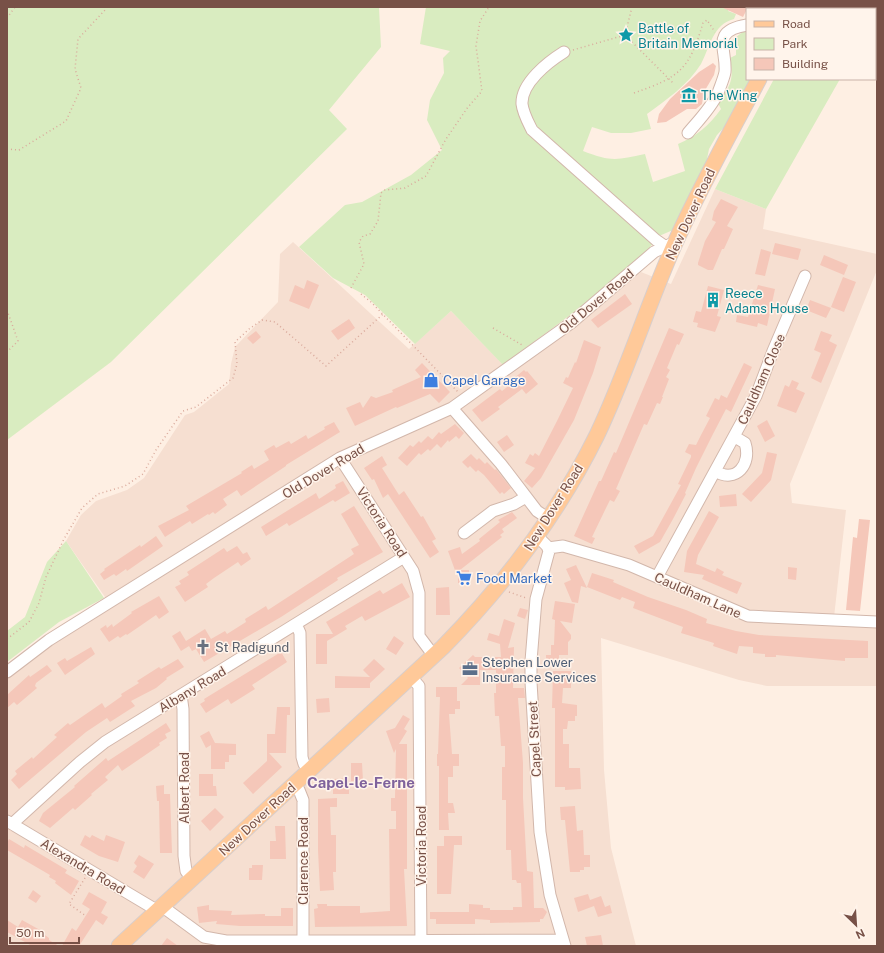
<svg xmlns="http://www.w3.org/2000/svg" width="884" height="953" font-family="'Public Sans',sans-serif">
	<rect width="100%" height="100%" fill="#feefe3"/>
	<path fill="#f6dfd1" d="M818,7H877V23L875,27V9H817Z
		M715,189L766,209L763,229L877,254V270L790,484L792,503L846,510L833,626L877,628V686H767L739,680L601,638L604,770L611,848L636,946H7V678L43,651L112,607L66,541L81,515L96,501L127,490L144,478L185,415L194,412L229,384L231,364L235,347L278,302L280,254L293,242L409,349L451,311L509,371L641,272L671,284Z"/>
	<path fill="#d9ecc0" d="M7,7H379L381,47L329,110L347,129L111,362L7,440Z
		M426,7H730L728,11L736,14L734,19C713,24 710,47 701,64C688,85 666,100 647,114L651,129L631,133H611L592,127L583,151C611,162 617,160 645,154L653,182L685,171L678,144C696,136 709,126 721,109L718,103C731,85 734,80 730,58L736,55V46L731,41L744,31L747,32V79H753L729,122L717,135L709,149L706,164L673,230L659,236L645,253L581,307L503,365L451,311L415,344L365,295L333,278L299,247L345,205L362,202L411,175L442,150L427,120L430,100L444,73L443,58L450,51L420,44Z
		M774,79H840L766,209L715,189Z
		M66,541L104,598L59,622L7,662V631L25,617L47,562Z"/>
	<path fill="#f5c7b9" d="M721,7H748L743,17Z
		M713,63L716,66L714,75L704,92L702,104L696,109H687L666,122L657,123L659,114L670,99L699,72Z
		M721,199L738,207L727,226L733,229L724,249H722L713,270H708L698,265V263L705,241L716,222L712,220L714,211Z
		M775,243L801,249L798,260L772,254Z
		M761,249L771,252L765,276L755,274Z
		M824,255L848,265L844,275L820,265Z
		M843,277L856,282L844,312L831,307Z
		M307,280L319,285L309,309L289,301L295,285L304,289Z
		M758,285L775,289L767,326L758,323L757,327L736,322L737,315L748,317Z
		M708,286L724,290L717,316L721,317L715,332L697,327L698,323L693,322L696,311L701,312Z
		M625,294L632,304L598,328L591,320Z
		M810,300L831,308L826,318L806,310Z
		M349,319L355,328L338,340L331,331Z
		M669,328L684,334L679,345L677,344L667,368L670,370L666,377L669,379L662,397H663L660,404L657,403L647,425L644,424L616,489L620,491L614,502L610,500L606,508L592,537L595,538L592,544L574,536L599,481H601L614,452L616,453Z
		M256,331L261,337L253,344L247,338Z
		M821,331L832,335L829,341L837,345L821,383L811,378L821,353L814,350Z
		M584,340L601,347L593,373L574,420L541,478L532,488L524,481L535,468L525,463L530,454L533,456L535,453L539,456L557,421L573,388L563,383L566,377L568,378L575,362L576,363Z
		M422,363L450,392L439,403L430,394L397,408L396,407L355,426L346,408L360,402L363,408L371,396L376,398L393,392L392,390L421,377L415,370Z
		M744,363L752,367L731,412L726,409L713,434L696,468L685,493L686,494L673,519L660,542L639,554L634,546L653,536L681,485L678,484L691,457V455L685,452L689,444L696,445L701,435L710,418L706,416L715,398L719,400L721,395L727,398Z
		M524,370L526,372L527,371L538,384L526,394L522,389L498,407L500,409L482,422L472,410L500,389L502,391L515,381L513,379Z
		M792,380L799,383L796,389L805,393L796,413L777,406L785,385L789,387Z
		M767,420L775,436L765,442L757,426Z
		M334,422L340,432L286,465V466L241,496L237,490L223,499L227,505L215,514L213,512L209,515L208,514L192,524L190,521L165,537L158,526L189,510L186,506L242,473L241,472L252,465L254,469L269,460L264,451L274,445L276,448L289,441L291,444L306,435L308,439L325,429L324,427Z
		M455,424L464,433L459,439L456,436L449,442L448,440L441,448L437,444L430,451L428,449L421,455L419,453L407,466L398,458L410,445L413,447L419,441L421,443L428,436L434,441L432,440L439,432L441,434Z
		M507,435L514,445L504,452L497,442Z
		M767,452L777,454L771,480L751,502L742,494L762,473Z
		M471,454L477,460L479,458L485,464L487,462L495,470L496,469L511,488L504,494L502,492L500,494L484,475L478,470L476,472L470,466L468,468L462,462Z
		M382,456L387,465L382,468L399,495L404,491L421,517L423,516L436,539L432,541L439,552L430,558L388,494L383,498L374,479L372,480L364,468Z
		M343,481L350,493L335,502L333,500L289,526L287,523L266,536L261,527L316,493L319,499L336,488L335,485Z
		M736,494L737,506L720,507L719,496Z
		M354,506L383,552L337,578L338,580L281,617L204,662L196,649L192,651L186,641L205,629L211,639L225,631L227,634L246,622L245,619L266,606L268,610L354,554L351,549L359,545L341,514Z
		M709,511L719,517L698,555L696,564L715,572L717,568L724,572L722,575L742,583L737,594L702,579L704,575L684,572L687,551Z
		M512,512L517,518L502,529L504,532L500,535L502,537L460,570H469V583H458V572L456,573L448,551L460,547L462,554L480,541L479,539L500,522L498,520Z
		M859,519L870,520L860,611L846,610L853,537L857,538Z
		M156,536L163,546L127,571L126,569L116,576L114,574L104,580L100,574L105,570L104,569L140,545L141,547Z
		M237,546L243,554L247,552L251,559L241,566L238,562L214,578L206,584L208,587L185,602L175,587L181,584L179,581L189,575L187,572L224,548L227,552Z
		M576,565L587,588L581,586L578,603L572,602L564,583L571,580L566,569Z
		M788,567L797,568L796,580L788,579Z
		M592,573L614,580L613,582L648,597L686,610L707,619L706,623L736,631L759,635L868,641V658H845V661L776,655V657H765V654L753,653V647L739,646L737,654L713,646L714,643L681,633L683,627L633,608L635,602L622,597L620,600L587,587Z
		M402,583L410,597L365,621L362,616L345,626L347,629L327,641V664H316V634H333L326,622L380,590L383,594Z
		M449,587L450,615H436V588Z
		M159,596L169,612L159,619L156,615L127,635L126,634L120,638L118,636L109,642L100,629L106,625L107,628L112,624L113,627L132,613L131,612Z
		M555,601L575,604L572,623L560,621L571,635V639L568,642V655H559V663H546V655H551V645H554L555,620L552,619Z
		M520,608L528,610L525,619L517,616Z
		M504,619L515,623L508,648L514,647L513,688H524L525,698H518L523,763V798L527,871L533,872L534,908H543L547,912L543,919H540V922L490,923V920L475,919V924H436V919H430V912H469V904L483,905V908H490V910H513V907H522L521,883H517L516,880H512L511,850H506V800H502V767H505V746H501L499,716H495L494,693H496V670H480V685H461L468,678L459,668L473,655L475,657H501L500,644L487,640L489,633L499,636Z
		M180,631L189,646L181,651L172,636Z
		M394,636L404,643L396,655L386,649Z
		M91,647L95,654L65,675L57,663L65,658L67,661Z
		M281,652L287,662L252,685L255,689L231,704L228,699L206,713L200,704L205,701L204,699Z
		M178,659L184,667L166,678L167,679L156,688L131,701L135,706L110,722L107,718L86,732L19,789L11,780L17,774L15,771L32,757L33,759L57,737L54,735L68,723L70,725L102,703L105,708L122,696L121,694L139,683L137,681L159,667L161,669Z
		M374,659L385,669L370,683V688H335V676L370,677L363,670Z
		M47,665L52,671L36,683L35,686L37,688L17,705L14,702L7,708V695L29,675L30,677Z
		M553,671H571V688H563L562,703L577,705V716H575V721H568L567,729H563V744H569V768H580L581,789L565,790V787H555V708H552Z
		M436,687H457V701H460V709H455V714H449L452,754H459V766H453V777H448V803H453L455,813H448L449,830H439V766H437V754H438L440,697H436Z
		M329,698L330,712L317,713L316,699Z
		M277,707H290V715H287L286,753H269L282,767L253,794L243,783L267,761V734H275Z
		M403,715L410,719L404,729L407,731L399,744H407V869H404L407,926L315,927L314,909L318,908L317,904H327V906H360V913L390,911L389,829H396V811H391V798H395L396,749L394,753L386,731L395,728Z
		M166,723L171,731L165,734L167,738L159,743L160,745L122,771L118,765L105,777L108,780L91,794L92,795L75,810L73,808L50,828L39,821L43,813L75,787L74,786L106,758L108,761Z
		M209,731L215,743L236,744V755H229V762H225V769H211V745L206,748L200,736Z
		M351,763H362L363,781H351Z
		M199,774H213V786H216L217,796H199Z
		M349,778V794H333V780L334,779Z
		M164,785V794H170L172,853H160L159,801H157L156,786Z
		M337,798V807H330L331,835H336V872H333L334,890L320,891L318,850V799Z
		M575,806L577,831L583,830L584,855H590V867H584V870H580V872H570L565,820H561L560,807Z
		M215,808L224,817L210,831L201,821Z
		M275,826H285L286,859H270V841H276Z
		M85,835L90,838L92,835L104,841L106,835L125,842L118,862L99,856L80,845Z
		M444,836H462V845H454L451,894H437V846H444Z
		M9,839L24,848L25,845L67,870L65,873L79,881L71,895L55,883L56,881L49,877L50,875L7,850V843Z
		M139,855L154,864L144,879L133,872L137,866L134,863Z
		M252,865H263L262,880H249V868H252Z
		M33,890L41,896L36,903L28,898Z
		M89,892L107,902L101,913L108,917L103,925L96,920L79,946H62L72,928L76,931L90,909L82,904Z
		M588,894L590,900L601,896L605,907L610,905L612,913L598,917L594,906L578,912L574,898Z
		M209,905V910L232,911L231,915L265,914V916H281V908H293V926H240L216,924L217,921L199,923L197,907Z
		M7,920L18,927L22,920L40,930L39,931L49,938V940L59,946H32L7,932Z
		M601,935L603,946H587L585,937Z
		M167,938L178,946H161Z"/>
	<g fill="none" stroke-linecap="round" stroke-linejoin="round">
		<defs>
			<path id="minor" d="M564,52C548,62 521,83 522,104C523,113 528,122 532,130L656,240L666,247
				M688,133C698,121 711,108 718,93C720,87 724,78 725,72C727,49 710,31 747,25
				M452,408L501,464L537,511L549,519
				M340,458L413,571L419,593V636L434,656
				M715,471C736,484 752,464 745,443L735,437
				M464,533L493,511L514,504L526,497
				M537,536L547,546L549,551L536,599L531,661V682L540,832L550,895L565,946
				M548,548L563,546L629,565L748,616L877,622
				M657,577L756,396L773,351L805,276
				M296,624L300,633L302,757L304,764L311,769
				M7,672L49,640L340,458L452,408L571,323L654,252L675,242
				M411,677L419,686V690L421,946
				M181,695L183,709L184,856L186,871L192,879
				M293,785L299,790L303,800V940
				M7,821L158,911
				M12,824L80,762L105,742L404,557
				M163,907L204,937L226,941L563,940"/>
			<path id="major" d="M799,9L800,7
				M119,946L443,647C505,584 558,514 597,435C627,372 647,306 675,243C700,187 730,133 759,79"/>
		</defs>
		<use href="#minor" stroke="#d2b7ab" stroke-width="13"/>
		<use href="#major" stroke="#d9cecb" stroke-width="17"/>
		<path stroke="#daaa9c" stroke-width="1.5" stroke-dasharray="1 3" stroke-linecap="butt" d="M7,18L15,7
			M625,35L632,7
			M573,50L625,35L673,83
			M634,93C680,77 689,70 703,23L707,20L715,32
			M7,149L19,150L66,121L81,88L75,69L78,39L105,10V7
			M351,288L364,264L359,242L363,236L370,234L378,221L381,193L385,190L405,188L426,176L446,139L468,107L482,91L476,46L480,21L489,7
			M361,294L371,302L458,392
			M7,310L18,341L7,352
			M493,328L522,345
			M509,592L526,598
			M7,639L29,622L39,603L46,577L64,539L82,508L98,494L125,486L143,474L156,450L183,411L196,407L233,378L237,364L235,342L249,329L262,320L275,322L326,366L383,314
			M85,878L69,904L86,916"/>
		<use href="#minor" stroke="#fff" stroke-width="11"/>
		<use href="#major" stroke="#ffc999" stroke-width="15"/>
	</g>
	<defs>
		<symbol id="sight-bare" viewBox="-9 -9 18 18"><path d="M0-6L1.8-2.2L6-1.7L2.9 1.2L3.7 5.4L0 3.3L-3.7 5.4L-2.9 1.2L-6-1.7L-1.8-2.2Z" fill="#0f9aa8" stroke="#fff4eb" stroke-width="2.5" paint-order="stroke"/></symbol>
		<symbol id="museum-bare" viewBox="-9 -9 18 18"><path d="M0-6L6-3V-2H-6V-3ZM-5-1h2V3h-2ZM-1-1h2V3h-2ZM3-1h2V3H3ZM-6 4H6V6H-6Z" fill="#0f9aa8" stroke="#fff4eb" stroke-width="2.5" paint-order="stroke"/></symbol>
		<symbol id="building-bare" viewBox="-9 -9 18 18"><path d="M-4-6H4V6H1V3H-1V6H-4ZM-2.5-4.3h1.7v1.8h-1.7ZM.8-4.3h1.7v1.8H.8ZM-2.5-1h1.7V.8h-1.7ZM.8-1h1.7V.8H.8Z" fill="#0f9aa8" stroke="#fff4eb" stroke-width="2.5" paint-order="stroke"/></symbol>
		<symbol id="shop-bare" viewBox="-9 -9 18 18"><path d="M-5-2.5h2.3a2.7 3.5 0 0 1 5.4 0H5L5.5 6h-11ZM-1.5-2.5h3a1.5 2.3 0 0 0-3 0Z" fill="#3f7fe0" stroke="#fff4eb" stroke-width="2.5" paint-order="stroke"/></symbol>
		<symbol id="supermarket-bare" viewBox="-9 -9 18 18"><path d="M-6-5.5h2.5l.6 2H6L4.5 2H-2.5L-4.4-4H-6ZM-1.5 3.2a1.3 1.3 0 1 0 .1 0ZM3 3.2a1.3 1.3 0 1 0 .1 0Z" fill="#3f7fe0" stroke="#fff4eb" stroke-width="2.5" paint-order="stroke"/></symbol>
		<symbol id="church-bare" viewBox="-9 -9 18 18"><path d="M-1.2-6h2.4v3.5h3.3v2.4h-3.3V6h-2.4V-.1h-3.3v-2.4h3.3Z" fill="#6b7280" stroke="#fff4eb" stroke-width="2.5" paint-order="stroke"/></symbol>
		<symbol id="office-bare" viewBox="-9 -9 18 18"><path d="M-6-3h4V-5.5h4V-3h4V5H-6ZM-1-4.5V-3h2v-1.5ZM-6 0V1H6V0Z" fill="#5c6f8a" stroke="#fff4eb" stroke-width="2.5" paint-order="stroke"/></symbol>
	</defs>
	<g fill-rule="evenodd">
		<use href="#sight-bare" x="615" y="24" width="22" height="22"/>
		<use href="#museum-bare" x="678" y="84" width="22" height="22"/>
		<use href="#building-bare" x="702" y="289" width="22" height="22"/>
		<use href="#shop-bare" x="420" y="369" width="22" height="22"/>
		<use href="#supermarket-bare" x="453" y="567" width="22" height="22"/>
		<use href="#church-bare" x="192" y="636" width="22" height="22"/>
		<use href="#office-bare" x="459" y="658" width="22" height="22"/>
	</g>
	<g text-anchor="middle" stroke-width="3" stroke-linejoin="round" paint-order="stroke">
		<g font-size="13" fill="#0d838f" stroke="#fff4eb" text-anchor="start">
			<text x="638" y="33">Battle of<tspan x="638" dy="15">Britain Memorial</tspan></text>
			<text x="701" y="100">The Wing</text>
			<text x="725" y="298">Reece<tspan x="725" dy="15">Adams House</tspan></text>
		</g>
		<g font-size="13" fill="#785147" stroke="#fff4eb">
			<text transform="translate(690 214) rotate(-65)" y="5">New Dover Road</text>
			<text transform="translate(596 301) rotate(-40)" y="5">Old Dover Road</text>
			<text transform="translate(761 379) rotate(-66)" y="5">Cauldham Close</text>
			<text transform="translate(323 471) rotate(-31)" y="5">Old Dover Road</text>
			<text transform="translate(553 507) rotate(-58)" y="5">New Dover Road</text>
			<text transform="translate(382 522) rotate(57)" y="5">Victoria Road</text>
			<text transform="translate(698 595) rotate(24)" y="5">Cauldham Lane</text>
			<text transform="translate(192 689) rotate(-31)" y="5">Albany Road</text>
			<text transform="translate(534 739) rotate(-93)" y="5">Capel Street</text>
			<text transform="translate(184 788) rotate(-90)" y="5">Albert Road</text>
			<text transform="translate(257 819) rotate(-43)" y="5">New Dover Road</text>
			<text transform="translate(421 846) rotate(-90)" y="5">Victoria Road</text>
			<text transform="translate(303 861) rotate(-90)" y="5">Clarence Road</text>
			<text transform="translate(83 866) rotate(31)" y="5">Alexandra Road</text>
		</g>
		<g font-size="13" fill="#366cbe" stroke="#fff4eb" text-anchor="start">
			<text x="443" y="385">Capel Garage</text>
			<text x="476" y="583">Food Market</text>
		</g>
		<g font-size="13" fill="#5b616d" stroke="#fff4eb" text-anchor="start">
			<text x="215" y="652">St Radigund</text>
		</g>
		<g font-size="13" fill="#4e5e75" stroke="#fff4eb" text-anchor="start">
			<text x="482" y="667">Stephen Lower<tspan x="482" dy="15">Insurance Services</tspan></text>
		</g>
		<g font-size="15" font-weight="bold" fill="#7f629c" stroke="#fff4eb">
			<text x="361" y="788">Capel-le-Ferne</text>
		</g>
	</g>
	<rect width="884" height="953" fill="none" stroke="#785147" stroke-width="16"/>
	<rect x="746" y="8" width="130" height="72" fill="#fff4eb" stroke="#c9b3a9"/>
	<rect x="754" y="21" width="20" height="6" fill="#ffc999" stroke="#c9b3a9"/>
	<text x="782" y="28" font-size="12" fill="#785147">Road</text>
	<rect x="754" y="38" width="20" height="12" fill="#d9ecc0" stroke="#c9b3a9"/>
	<text x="782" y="48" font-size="12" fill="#785147">Park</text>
	<rect x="754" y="58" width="20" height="12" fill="#f5c7b9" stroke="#c9b3a9"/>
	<text x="782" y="68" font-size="12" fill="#785147">Building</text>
	<g transform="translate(856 925) rotate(155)" stroke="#fff4eb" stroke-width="3" paint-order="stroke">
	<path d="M0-3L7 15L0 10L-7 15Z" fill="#785147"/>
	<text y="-6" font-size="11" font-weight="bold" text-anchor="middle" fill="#785147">N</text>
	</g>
	<path d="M10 937v6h69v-6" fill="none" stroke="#785147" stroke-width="2"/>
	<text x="16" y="937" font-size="12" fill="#785147" stroke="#fff4eb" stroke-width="3" paint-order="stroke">50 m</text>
</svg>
